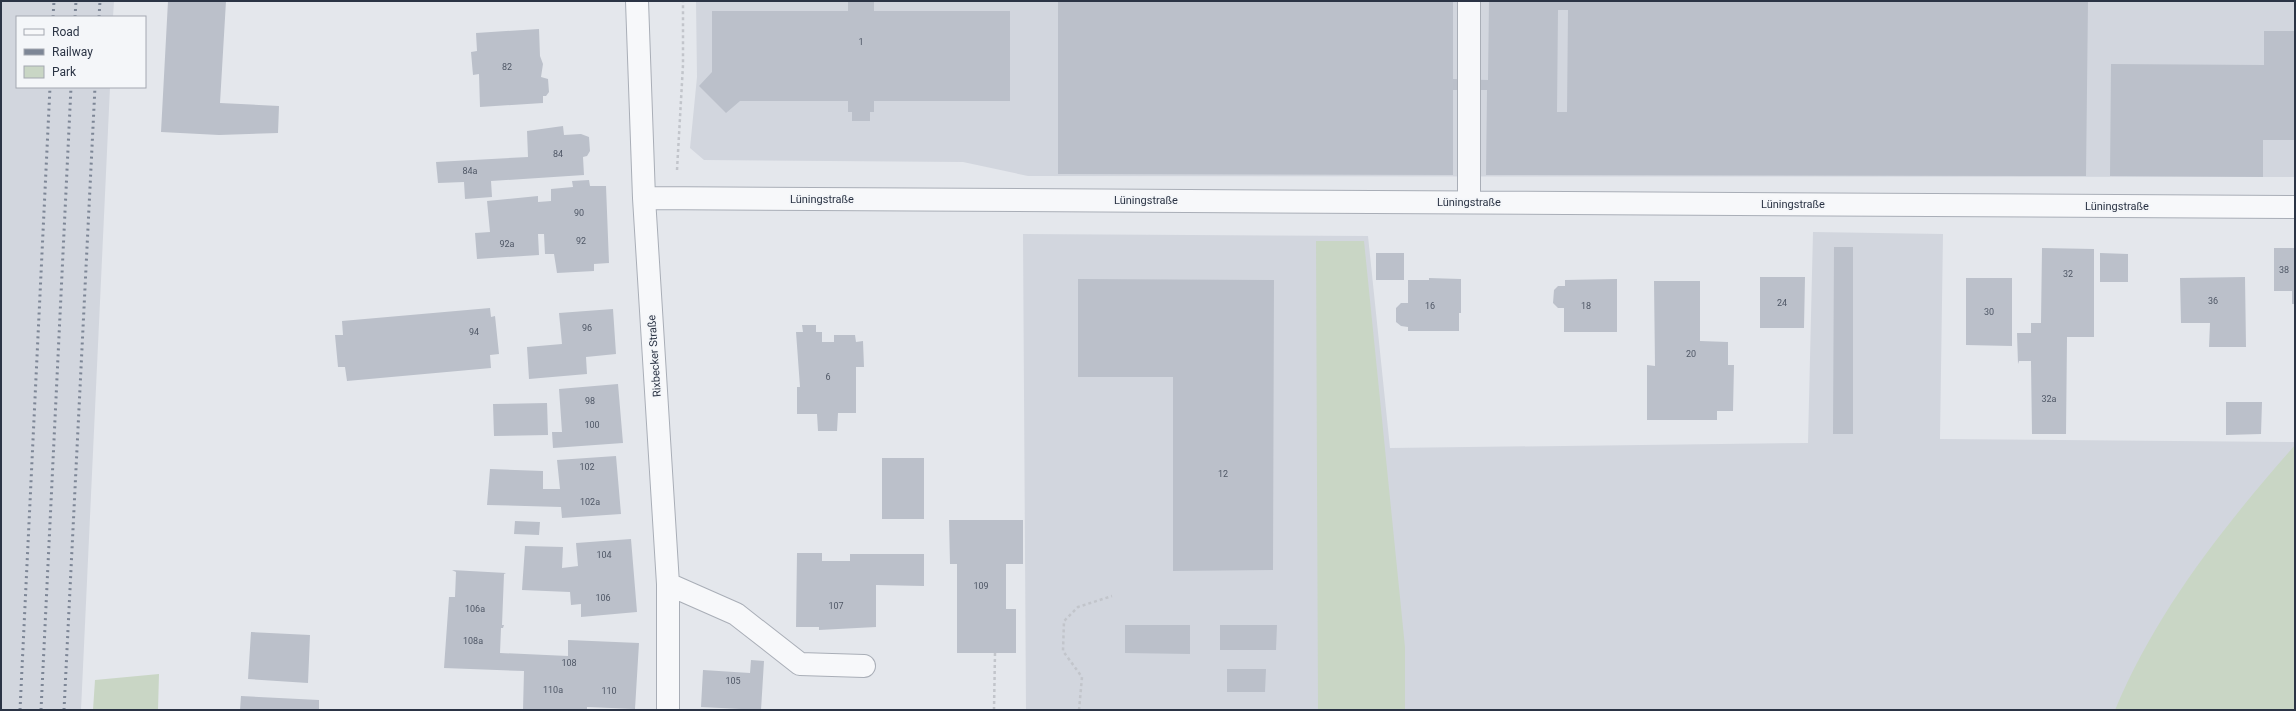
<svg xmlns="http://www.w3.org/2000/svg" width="2296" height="711" font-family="Roboto,sans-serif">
	<rect width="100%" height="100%" fill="#e4e7ec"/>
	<path fill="#d2d6de" d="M1,1H114L113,17H17V87H110L81,710H1Z
		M696,1H2295V177L1028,176L963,162L704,160L690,148L697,77Z
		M1813,232L1943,234L1940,439L2295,442V554L2291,710H1026L1023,234L1368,236L1390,448L1808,443Z"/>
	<path fill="#c9d6c5" d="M1316,241H1364L1405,647V710H1318Z
		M2295,445V710H2115C2157,610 2224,526 2295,445Z
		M159,674L158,710H93L95,680Z"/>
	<path fill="#bbc0ca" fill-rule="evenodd" d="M168,1H226L220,103L279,106L278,133L219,135L161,132Z
		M848,1H874V11H1010V101H874V112H870V121H852V112H848V101H740L726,113L699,86L712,72V11H848Z
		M1058,1H1453V79L1488,80L1489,1H2088L2086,176L1486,175L1487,90H1453V175L1058,174ZM1558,10H1568L1567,112H1557Z
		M539,29L540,56L543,64L541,77L548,79L549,92L546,96H543V103L480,107L479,74L473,75L471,52L477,51L476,33Z
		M2264,31H2295V140H2263V177L2110,176L2111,64L2264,65Z
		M563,126L564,135L581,134L589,137L590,151L587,156L583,157L584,175L491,181L492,197L465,199L464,182L438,183L436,162L528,157L527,131Z
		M589,180L590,186H606L609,263L594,264V271L557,273L554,254H545L544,234H538L539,255L477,259L475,233L490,232L487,201L538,196V202L551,201V189L573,187L572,181Z
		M1834,247H1853V434H1833Z
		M2042,248L2094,249V337H2067L2066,434H2032L2031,364V361H2019L2018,364L2017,333H2031V323H2041Z
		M2274,248H2295V304H2292V291H2274Z
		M1376,253H1404V280H1376Z
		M2100,253L2128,254V282H2100Z
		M1760,277H1805L1804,328H1760Z
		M2245,277L2246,347H2209L2210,323H2181L2180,278Z
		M1429,278L1461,279V313H1459V331H1408V327L1401,326L1396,322V308L1401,303H1408V280H1429Z
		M1966,278H2012V346L1966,345Z
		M1078,279L1274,280L1273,570L1173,571V377H1078Z
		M1617,279V332H1564V308H1558L1553,303L1554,290L1558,286H1565V280Z
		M1654,281H1700V341L1728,342V365H1734L1733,411H1717V420H1647V365L1655,366Z
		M490,308L491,317L495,316L499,354L490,355L491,368L347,381L345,367H338L335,335H343L342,321Z
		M613,309L616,354L586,357L587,374L529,379L527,347L562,344L559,313Z
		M802,325H816V332H822V342H834V335H855L856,342L863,341L864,367H856V413H838L837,431H818L817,414H797V387H800L796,332H803Z
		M618,384L623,443L553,448L552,432H562L559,389Z
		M2226,402H2262L2261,434L2226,435Z
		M547,403L548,435L494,436L493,404Z
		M616,456L621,514L562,518L561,507L487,505L490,469L543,471V489H560L557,460Z
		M882,458H924V519H882Z
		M949,520H1023V564H1006V609H1016V653H957V564H950Z
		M515,521L540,522L539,535L514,534Z
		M631,539L637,612L581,617V604L571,605L570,592L522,590L525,546L563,547L562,568L578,566L576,543Z
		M797,553H822V561H850V554H924V586L876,585V627L819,630V627H796Z
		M452,570L506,573L504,574L502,625H504L503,628H501L500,653L568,656V640L639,643L635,709L587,707V710H523L524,671L444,668L449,597H455L456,572Z
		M1125,625H1190V654L1125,653Z
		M1220,625H1277L1276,650H1220Z
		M251,632L310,635L308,683L248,679Z
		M751,660L764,661L761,710L701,707L703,670L750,673Z
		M1227,669H1266L1265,692H1227Z
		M241,696L319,700V710H240Z"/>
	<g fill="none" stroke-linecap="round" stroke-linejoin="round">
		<defs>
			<path id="minor" d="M637,1L644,198L668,584V710
				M644,198L2295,207
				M1469,202V1
				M668,584L736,614L800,664L864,666"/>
		</defs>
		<use href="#minor" stroke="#a9aeb7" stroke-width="24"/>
		<path stroke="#c2c5cb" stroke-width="2.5" stroke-dasharray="3 3" stroke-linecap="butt" d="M677,170L683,65V1
			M994,710L995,653
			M1079,710L1082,677L1063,651L1064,621L1078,607L1112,596"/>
		<use href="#minor" stroke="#f7f8fa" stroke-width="22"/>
		<path stroke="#7d8696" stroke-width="3" stroke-dasharray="2 4" stroke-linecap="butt" d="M53,17L54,1
			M75,17L76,1
			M99,17L100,1
			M20,710L50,87
			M41,710L71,87
			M64,710L95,87"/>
	</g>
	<g text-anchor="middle" stroke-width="3.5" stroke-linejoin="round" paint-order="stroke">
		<g font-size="9" fill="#4f5766">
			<text x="861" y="45">1</text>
			<text x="507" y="70">82</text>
			<text x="558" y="157">84</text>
			<text x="470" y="174">84a</text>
			<text x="579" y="216">90</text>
			<text x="581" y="244">92</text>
			<text x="507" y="247">92a</text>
			<text x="2284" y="273">38</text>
			<text x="2068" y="277">32</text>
			<text x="2213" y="304">36</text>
			<text x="1782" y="306">24</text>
			<text x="1430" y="309">16</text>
			<text x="1586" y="309">18</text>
			<text x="1989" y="315">30</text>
			<text x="587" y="331">96</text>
			<text x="474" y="335">94</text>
			<text x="1691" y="357">20</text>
			<text x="828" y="380">6</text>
			<text x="2049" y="402">32a</text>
			<text x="590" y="404">98</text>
			<text x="592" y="428">100</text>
			<text x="587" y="470">102</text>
			<text x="1223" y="477">12</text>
			<text x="590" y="505">102a</text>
			<text x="604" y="558">104</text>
			<text x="981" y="589">109</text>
			<text x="603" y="601">106</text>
			<text x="836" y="609">107</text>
			<text x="475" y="612">106a</text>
			<text x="473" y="644">108a</text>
			<text x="569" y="666">108</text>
			<text x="733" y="684">105</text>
			<text x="553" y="693">110a</text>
			<text x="609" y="694">110</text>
		</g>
		<g font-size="11" fill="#2b3445" stroke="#f4f6f9">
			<text x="822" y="203">Lüningstraße</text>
			<text x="1146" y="204">Lüningstraße</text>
			<text x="1469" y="206">Lüningstraße</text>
			<text x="1793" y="208">Lüningstraße</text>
			<text x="2117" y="210">Lüningstraße</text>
			<text transform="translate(654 356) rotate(-94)" y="4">Rixbecker Straße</text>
		</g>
	</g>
	<rect width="2296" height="711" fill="none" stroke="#2b3445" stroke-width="4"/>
	<rect x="16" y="16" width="130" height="72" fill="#f4f6f9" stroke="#a4a8b1"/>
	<rect x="24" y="29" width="20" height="6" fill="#f7f8fa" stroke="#a4a8b1"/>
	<text x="52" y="36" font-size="12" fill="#2b3445">Road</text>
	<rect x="24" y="49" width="20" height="6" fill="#7d8696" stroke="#a4a8b1"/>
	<text x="52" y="56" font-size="12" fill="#2b3445">Railway</text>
	<rect x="24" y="66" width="20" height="12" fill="#c9d6c5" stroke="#a4a8b1"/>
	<text x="52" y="76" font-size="12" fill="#2b3445">Park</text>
</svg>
